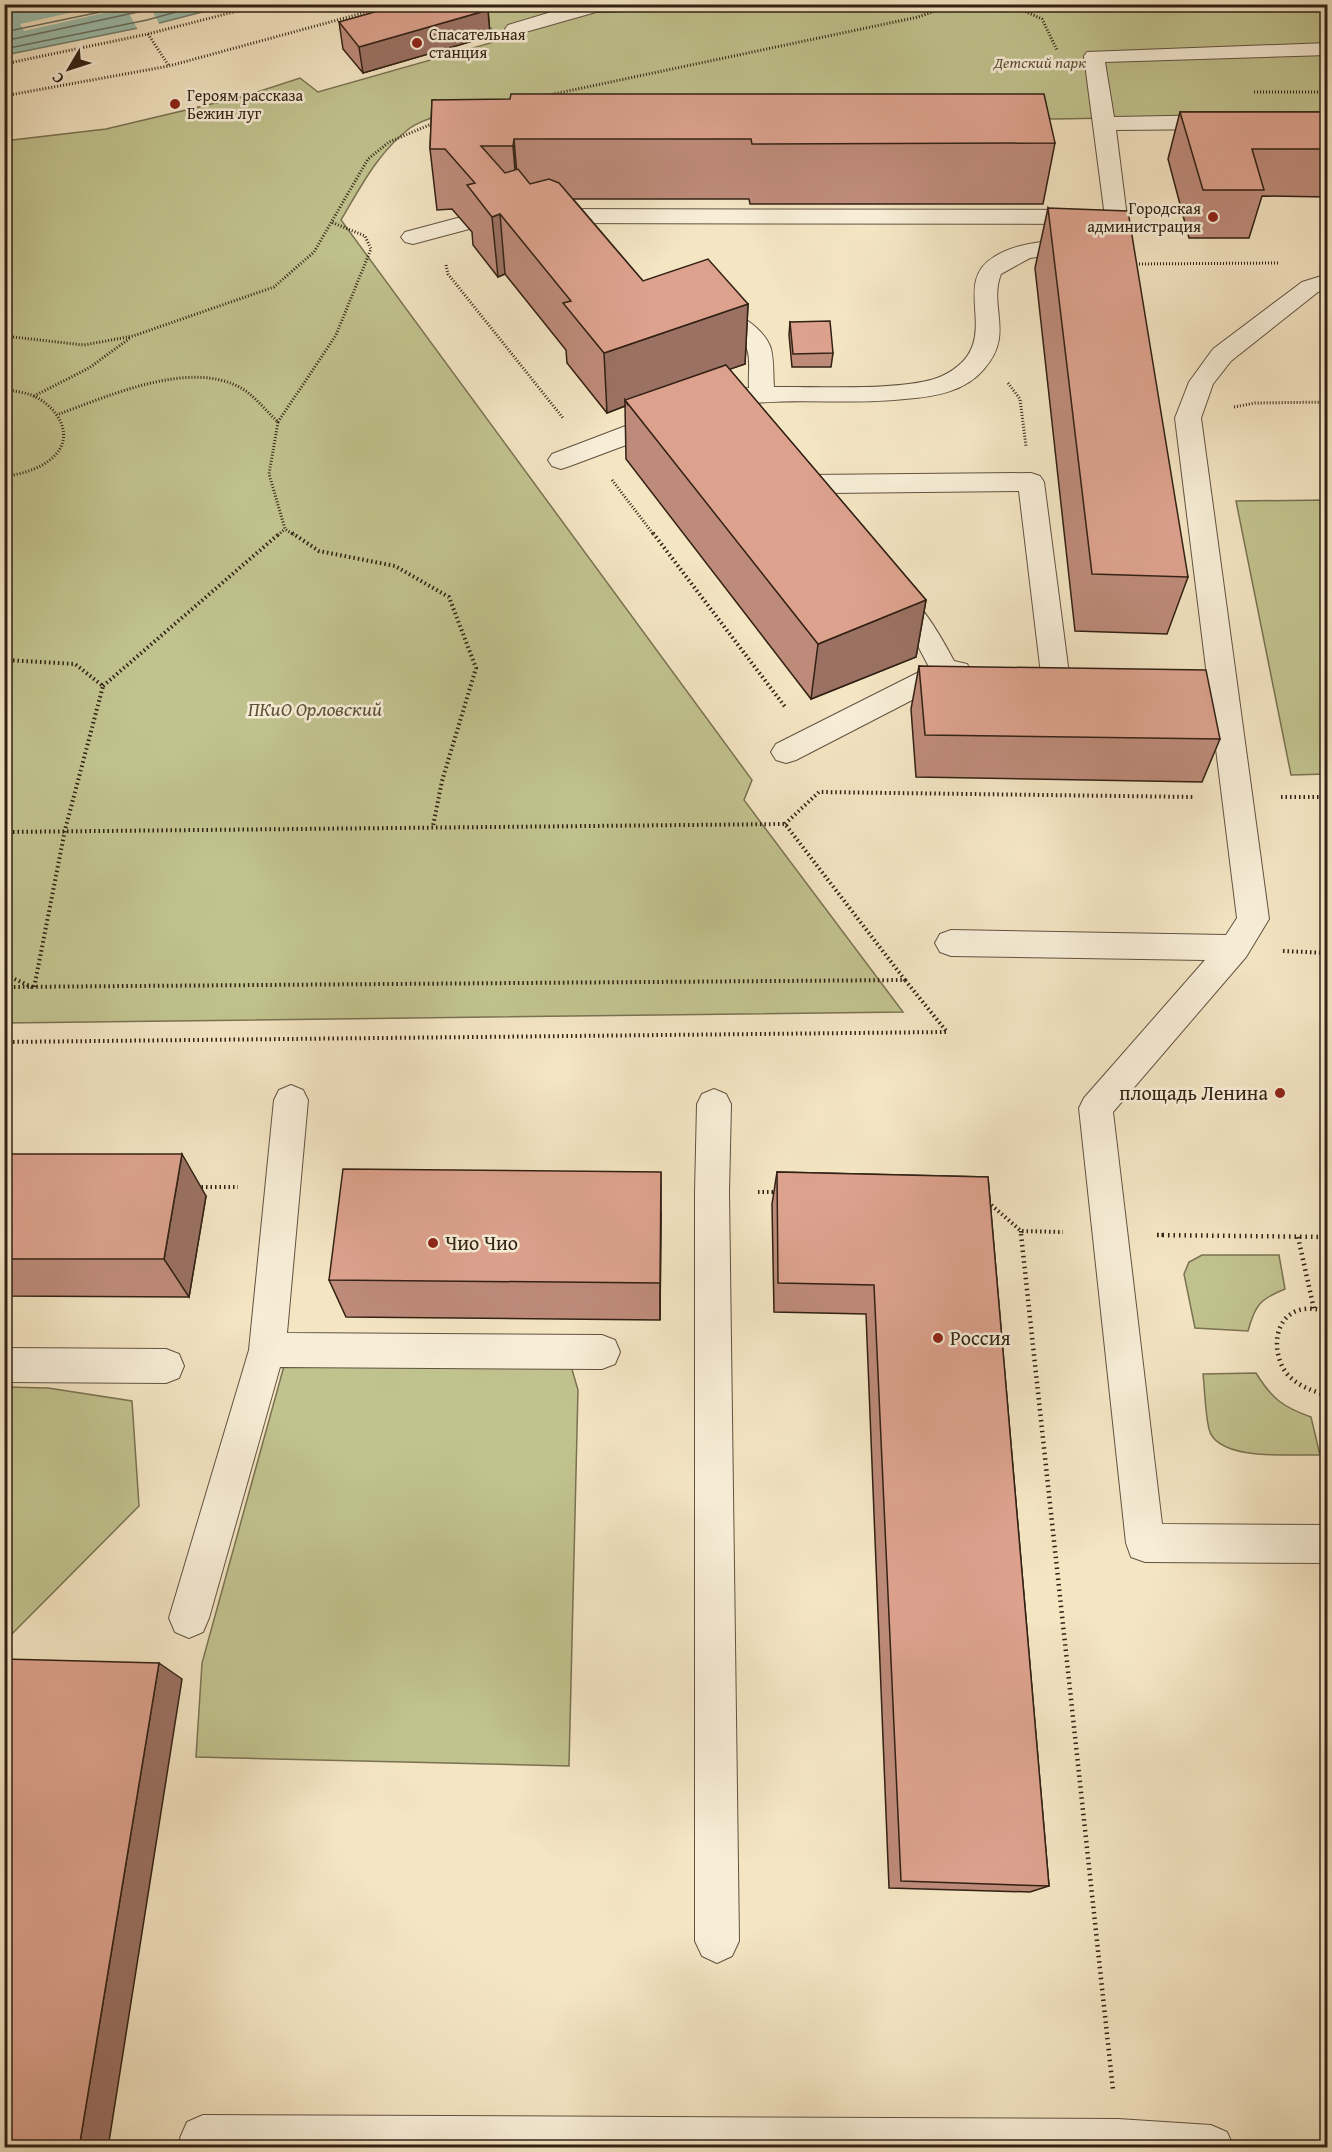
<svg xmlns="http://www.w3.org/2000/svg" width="1332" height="2152" font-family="'Gentium Book Plus',serif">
	<rect width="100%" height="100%" fill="#f4e5c3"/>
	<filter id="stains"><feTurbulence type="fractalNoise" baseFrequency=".00333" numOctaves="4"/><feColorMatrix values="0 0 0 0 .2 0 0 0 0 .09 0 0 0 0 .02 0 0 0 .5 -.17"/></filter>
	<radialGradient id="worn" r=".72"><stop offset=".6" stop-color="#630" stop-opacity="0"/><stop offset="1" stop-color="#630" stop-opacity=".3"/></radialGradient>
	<path fill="#c1c38f" stroke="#7a7252" stroke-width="1.5" d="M470,5H1327V114L1056,119L457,109C442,115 422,119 410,128C378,152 360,188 341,220L752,780L744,800L903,1012L5,1023L4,141L106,129L245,96L300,78L318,92L494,42L496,34Z
		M1327,500V581H1321L1328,603L1327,774L1291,775L1236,501Z
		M1202,1255H1279L1285,1289C1260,1299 1255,1305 1248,1331L1195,1328L1184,1274L1189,1262Z
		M284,1366H571L578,1390L569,1766L196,1757L202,1663Z
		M1256,1373C1272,1399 1283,1407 1311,1417L1320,1455C1293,1454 1217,1462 1209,1429C1205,1412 1205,1392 1203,1374Z
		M5,1387L48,1388L132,1401L139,1506L5,1641Z"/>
	<path fill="#9cc0af" stroke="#728071" stroke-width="1.5" d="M5,5H229L148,26L5,55Z"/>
	<path fill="#f4e5c3" d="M81,5H149L160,25L138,30L126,8L24,31L20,24L83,10Z"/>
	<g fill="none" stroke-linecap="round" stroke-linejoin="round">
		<path stroke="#677062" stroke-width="1.5" d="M4,32L139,4
			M4,41L175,4
			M4,49L147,20L205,4"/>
		<defs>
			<path id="minor" d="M578,4H667L664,8L657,10L596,12L515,35L508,33L505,29L508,25Z
				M1328,43V55L1105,62L1114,117L1221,115L1229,117L1232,122L1229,127L1221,129L1116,130L1127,217L1118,236L1107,244L1095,249L1030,258L1001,274C988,307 1015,334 984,369C965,392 933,397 905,399C845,406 782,395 723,408C710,411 698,418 685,423C647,437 608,452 570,466L561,469L552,466L548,460L552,454L699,398L721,392L749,388C748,377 751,360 747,349C740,331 716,322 700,317L696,312L700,307C723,301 765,326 771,349C774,361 773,375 774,387C816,386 907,392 942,376C1009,344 947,285 994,257C1008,248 1025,244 1041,242C1057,240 1077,242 1091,234C1098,230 1101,224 1105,217L1084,56L1087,52Z
				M543,209L1091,210L1099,212L1102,217L1099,222L1091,224L543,223L535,221L532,216L535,211Z
				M465,216L473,218L476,223L473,228L413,244L405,242L401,237L405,232Z
				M1328,274V289L1318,292L1231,361L1213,384L1201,418L1269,919L1246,957L1113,1112L1162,1524L1328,1525V1563L1145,1562L1131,1557L1126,1543L1079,1108L1084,1098L1205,960L951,956L940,952L935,943L940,934L951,930L1226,935L1237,918L1175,418L1189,382L1213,349L1302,282Z
				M1031,473L1040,476L1044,482L1069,674L1065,681L1055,684L1045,681L1041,674L1019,491L829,493L837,505L833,511C813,517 805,500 795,484L799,478L808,475Z
				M894,586C917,593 943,640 954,661L967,664L971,671L967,678L949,681L796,760L786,763L776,760L771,752L776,744L929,667L919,648L880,596L884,589Z
				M291,1085L303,1090L308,1100L287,1333L602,1335L615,1340L620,1352L615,1364L602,1369L280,1367L209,1618L203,1632L189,1638L175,1632L169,1618L249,1350L274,1100L279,1090Z
				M714,1089L726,1094L731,1104L729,1192L739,1941L732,1956L717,1963L702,1956L695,1941V1192L697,1104L702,1094Z
				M4,1348L166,1349L179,1354L184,1366L179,1378L166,1383L4,1382Z
				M203,2115L1118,2119L1211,2125L1227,2132L1234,2148H184L180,2138L187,2122Z"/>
		</defs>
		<use href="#minor" stroke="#625240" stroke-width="2"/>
		<path stroke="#322114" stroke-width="3" stroke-dasharray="1 2" stroke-linecap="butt" d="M371,4L376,11
			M1009,4L1042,19L1057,50
			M148,34L169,66
			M4,64L148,34L265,4
			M1254,92H1328
			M549,95L918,17L955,4
			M4,96L169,66L396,4
			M1133,264L1279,263
			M446,265L448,274L563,418
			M4,336L84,345L133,336L274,287L314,252L368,159L389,142L434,123
			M1008,383L1020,399L1026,446
			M4,389C13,391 23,392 31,395C57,405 78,437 51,459C38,470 20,474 4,477
			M34,396L89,368L130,338
			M1234,407L1255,403L1328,402
			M59,414C109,396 190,359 241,388C255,396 266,411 278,422L269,474L285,529L294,535
			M278,422L336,335L371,249L365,236L331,222
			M612,480L654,535
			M278,535L285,529"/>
		<path stroke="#322114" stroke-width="4" stroke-dasharray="1.5 3" stroke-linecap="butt" d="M292,533L319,551L395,566L449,597L476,668L442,781L433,826
			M653,533L786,708
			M4,660L75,664L103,686L65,830L34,988L4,974
			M103,686L280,533
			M1281,797H1328
			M785,824L819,792L1195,797
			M4,832L785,824L905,980L4,987
			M1283,951L1328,953
			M4,1042L947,1032L905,980
			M197,1187H238
			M758,1192H778
			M988,1202L1021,1231L1063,1232
			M1021,1231V1235
			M1157,1235H1164"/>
		<path stroke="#322114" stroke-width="4.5" stroke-dasharray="1.5 4" stroke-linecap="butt" d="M1021,1234L1113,2090
			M1157,1235L1328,1237
			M1298,1237L1314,1309
			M1328,1311C1316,1309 1302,1306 1291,1314C1271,1327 1274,1362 1290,1377C1302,1388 1314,1391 1328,1396"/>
		<use href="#minor" fill="#f8eed8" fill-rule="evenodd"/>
	</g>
	<path fill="#be8b7a" stroke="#322114" stroke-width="1.5" d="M488,10L490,36L363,73L343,49L339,22Z
		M432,100L1055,143L1043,204H750L749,199H573L643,281L748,304L745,364L729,369L926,600L916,657L811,699L626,459L625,406L607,413L567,363L566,350L505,274L498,277L473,245L472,232L452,209L437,210L430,149Z
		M1180,112H1328V197L1262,196L1249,238H1189L1168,159Z
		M1048,208L1188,577L1167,634L1075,631L1035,268Z
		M790,322L833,353L831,367H792L789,335Z
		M919,666L1220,739L1202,782L916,777L911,709Z
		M4,1154L206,1196L189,1297L4,1296Z
		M777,1172L988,1177L1049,1886L1030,1892L889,1888L866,1314L774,1312L772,1204Z
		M661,1213L660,1320L346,1317L329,1280Z"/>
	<path fill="#9b7163" stroke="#322114" stroke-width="1.5" d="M488,10L490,36L363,73L359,47Z
		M514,139L519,199L518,206L513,146Z
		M500,214L505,274L498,277L492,217Z
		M748,304L745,364L628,405L625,400V406L607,413L604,353Z
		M926,600L916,657L811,699L818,644Z
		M182,1154L206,1196L189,1297L164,1259Z
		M661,1172V1213L660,1320V1283Z
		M159,1663L182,1679L108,2148H79Z"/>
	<path fill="#dda28e" stroke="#322114" stroke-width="1.5" d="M403,4H483L488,10L359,47L339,22Z
		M511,94H1044L1055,143L752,144L751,139H514L513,146H481L505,173L518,169L530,184L549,179L559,183L643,281L708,259L748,304L604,353L563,303L571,301L500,214L492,217L467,185L475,183L445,149H430L432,100L510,99Z
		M1180,112H1328V149H1252L1264,190H1203Z
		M1048,208L1128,211L1188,577L1092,574Z
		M830,321L833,353L793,354L790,322Z
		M726,365L926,600L818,644L625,400Z
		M919,666L1206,670L1220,739L925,735Z
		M4,1154H182L164,1259H4Z
		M343,1169L661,1172L660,1283L329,1280Z
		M777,1172L988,1177L1049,1886L901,1881L874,1285L778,1283Z
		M4,1659L159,1663L79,2148H4Z"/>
	<g fill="#8f2418" stroke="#f8eed8" stroke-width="2">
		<circle cx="417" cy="43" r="6"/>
		<circle cx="175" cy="104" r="6"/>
		<circle cx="1213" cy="217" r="6"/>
		<circle cx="1280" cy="1093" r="6"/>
		<circle cx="433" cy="1243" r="6"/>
		<circle cx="938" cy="1338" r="6"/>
	</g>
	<g text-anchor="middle" stroke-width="5" stroke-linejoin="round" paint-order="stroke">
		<g font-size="16" fill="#322114" stroke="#f8eed8" text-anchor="start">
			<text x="429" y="40">Спасательная<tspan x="429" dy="18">станция</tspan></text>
			<text x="187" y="101">Героям рассказа<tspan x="187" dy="18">Бежин луг</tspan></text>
			<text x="1201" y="214" text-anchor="end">Городская<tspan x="1201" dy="18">администрация</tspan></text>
		</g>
		<g font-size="16" font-style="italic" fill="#5d5239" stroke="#f8eed8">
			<text x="1040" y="68">Детский парк</text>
		</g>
		<g font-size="20" font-style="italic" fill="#5d5239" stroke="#f8eed8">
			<text x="315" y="716">ПКиО Орловский</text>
		</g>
		<g font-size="20" fill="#322114" stroke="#f8eed8" text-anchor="start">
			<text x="1268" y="1100" text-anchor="end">площадь Ленина</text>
			<text x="445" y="1250">Чио Чио</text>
			<text x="950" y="1345">Россия</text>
		</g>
	</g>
	<rect width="1332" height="2152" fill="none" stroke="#f4e5c3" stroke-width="24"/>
	<rect x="6" y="6" width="1320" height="2140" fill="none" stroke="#322114" stroke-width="3"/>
	<rect x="12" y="12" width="1308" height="2128" fill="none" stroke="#322114" stroke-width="1.5"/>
	<g transform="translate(69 69) rotate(231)" stroke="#f8eed8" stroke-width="4.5" paint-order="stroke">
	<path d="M0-4.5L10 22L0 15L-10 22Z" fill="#322114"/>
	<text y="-9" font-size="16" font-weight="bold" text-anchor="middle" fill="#322114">С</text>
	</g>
	<rect width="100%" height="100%" filter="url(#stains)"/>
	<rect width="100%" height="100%" fill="url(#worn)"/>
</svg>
